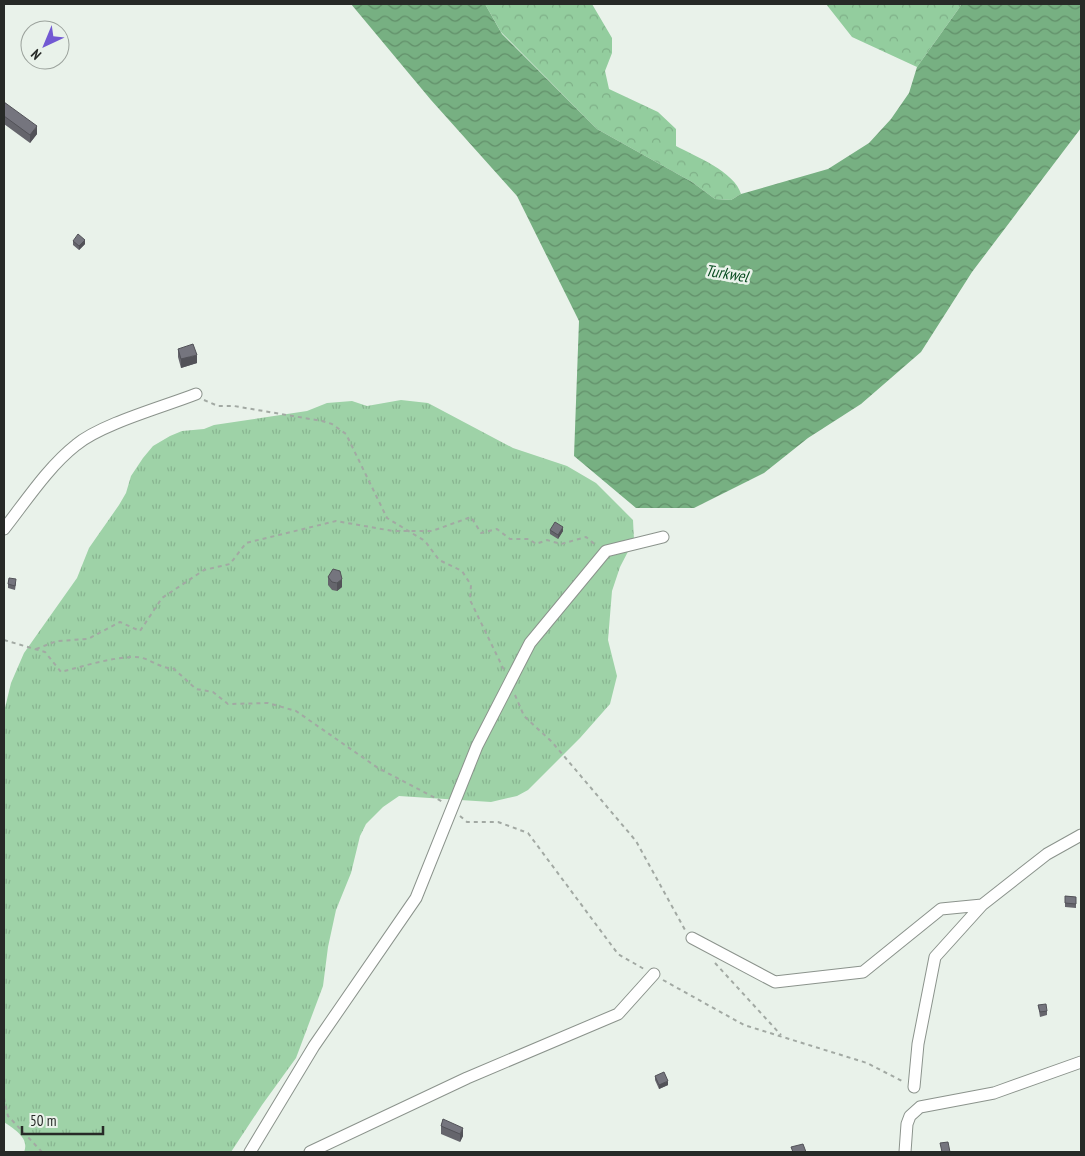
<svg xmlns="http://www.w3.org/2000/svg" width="1085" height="1156" font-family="'PT Sans Narrow',sans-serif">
	<defs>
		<pattern id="grass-tufts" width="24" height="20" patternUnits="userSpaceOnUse" patternTransform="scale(1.25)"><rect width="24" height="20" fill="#9ed2a7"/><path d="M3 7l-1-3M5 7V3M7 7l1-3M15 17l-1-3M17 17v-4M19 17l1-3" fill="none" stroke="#88b490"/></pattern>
		<pattern id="forest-crowns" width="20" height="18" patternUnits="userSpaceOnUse" patternTransform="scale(1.25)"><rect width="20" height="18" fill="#93cd9e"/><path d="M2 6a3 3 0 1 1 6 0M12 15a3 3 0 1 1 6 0" fill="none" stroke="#7fb088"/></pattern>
		<pattern id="water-waves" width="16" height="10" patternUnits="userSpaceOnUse" patternTransform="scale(1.25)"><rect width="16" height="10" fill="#77b082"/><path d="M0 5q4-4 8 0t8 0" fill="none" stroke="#628f6a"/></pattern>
	</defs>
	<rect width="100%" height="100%" fill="#e9f2ea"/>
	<path fill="url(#grass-tufts)" d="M401,400L428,403L513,448L567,466L596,483L633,520L634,540L620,567L612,591L608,640L617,676L610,704L580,738L528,790L517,796L491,802L399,796L383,807L366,824L360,836L351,873L336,910L328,947L323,986L296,1058L262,1105L231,1152H24C30,1138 14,1129 4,1122V712L11,683L24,653L77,578L89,548L119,505L126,493L131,476L143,458L153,446L170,436L182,431L204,429L214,425L307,411L327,403L352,401L367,406Z"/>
	<path fill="url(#forest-crowns)" d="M485,4H592L612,38V53L605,71L609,89L658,112L676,129V146C695,156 735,172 741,194L731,200L715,199L692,182L597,129L501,32Z
		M826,4H962L917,67L852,37Z"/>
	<path fill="url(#water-waves)" d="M351,4H485L502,34L597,129L692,182L715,199L731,200L741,194L828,169L869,143L891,119L909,93L917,67L962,4H1081V128L972,272L921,352L861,404L808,438L764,473L694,508H636L574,456L579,321L517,196L431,100Z"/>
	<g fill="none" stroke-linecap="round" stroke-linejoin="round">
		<defs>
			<path id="minor" d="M4,529C26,501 48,467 76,445C101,424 163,407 196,394
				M692,938L775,982L863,972L941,909L982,905L1047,854L1081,835
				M914,1087L918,1044L935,957L982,905
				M250,1152L314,1046L416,898L477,746L530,643L606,551L663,537
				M310,1152L467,1078L618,1014L654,974
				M905,1152L907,1124L910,1116L920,1107L994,1093L1081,1062"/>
		</defs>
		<use href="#minor" stroke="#8b938c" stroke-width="13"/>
		<path stroke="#a2a9a3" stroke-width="2" stroke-dasharray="4 4" stroke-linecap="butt" d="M204,400L218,406H234L322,421L332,424L346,434L387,518L425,541L439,560L462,571L471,585L470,600L504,670
			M4,640L45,652L61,672C84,666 109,658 133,657C149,656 158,669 173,668L196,689L213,692L228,704L268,703L296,711L378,768L443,802
			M36,649L57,641L88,639L120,622L140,631L162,598L204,570L230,564L246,543L336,521L393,531H432L471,517L481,533L497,529L510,539H529L536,544L547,540L561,544L586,537L597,546
			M515,695L524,716L552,742L636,841L685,930
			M460,816L467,822H498L528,833L618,954L644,969
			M715,963L781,1035
			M663,980L744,1025L867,1063L904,1082
			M4,1098L8,1116L42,1152"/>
		<use href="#minor" stroke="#fff" stroke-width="11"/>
	</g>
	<path fill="#65656c" d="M4,102L37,134L30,143L4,124Z
		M73,241L85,244L79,250L73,245Z
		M178,349L197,363L181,368L178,357Z
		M550,530L563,531L558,539L550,534Z
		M328,577L342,587L337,591L332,590L328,585Z
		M16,583L15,590L8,588V584Z
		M1065,896L1076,897V908L1065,907Z
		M1038,1005L1047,1011V1015L1040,1017Z
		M655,1076L668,1085L659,1089L655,1080Z
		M443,1119L463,1136L460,1142L441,1134V1126Z"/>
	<path fill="#525258" d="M37,126V134L30,143V135Z
		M85,240V244L79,250V246Z
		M197,355V363L181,368V359Z
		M563,527V531L558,539V535Z
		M342,579V587L337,591V583Z
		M668,1081V1085L659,1089V1085Z
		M463,1128V1136L460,1142V1134Z"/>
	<path fill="#75757e" stroke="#525258" d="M4,102L37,126L30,135L4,116Z
		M78,234L85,240L79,246L73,241Z
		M193,344L197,355L181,359L178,349Z
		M555,522L563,527L558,535L550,530Z
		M333,569L340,571L342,579L337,583L332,582L328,577Z
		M9,578L16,579L15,586L8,584Z
		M1065,896L1076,897V904L1065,903Z
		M1046,1004L1047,1011L1040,1012L1038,1005Z
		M664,1072L668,1081L659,1085L655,1076Z
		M443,1119L463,1128L460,1134L441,1126Z
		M948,1142L950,1152H942L940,1143Z
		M803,1144L806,1152H793L791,1147Z"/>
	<g text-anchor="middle" stroke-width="5" stroke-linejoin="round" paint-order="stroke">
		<g font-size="16" font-style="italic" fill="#084c20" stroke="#e9f2ea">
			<text transform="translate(727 273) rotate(9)" y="6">Turkwel</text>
		</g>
	</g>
	<rect width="1085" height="1156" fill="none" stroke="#272a27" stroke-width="10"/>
	<g transform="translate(45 45) rotate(224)"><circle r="24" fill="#e9f2ea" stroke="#9ba29c"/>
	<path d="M0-4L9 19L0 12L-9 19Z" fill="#7259d3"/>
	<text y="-8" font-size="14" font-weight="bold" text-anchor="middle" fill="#272a27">N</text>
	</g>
	<path d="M22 1126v8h81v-8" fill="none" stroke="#272a27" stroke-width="2.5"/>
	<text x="30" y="1126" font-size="15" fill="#272a27" stroke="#e9f2ea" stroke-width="4" paint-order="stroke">50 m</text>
</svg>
